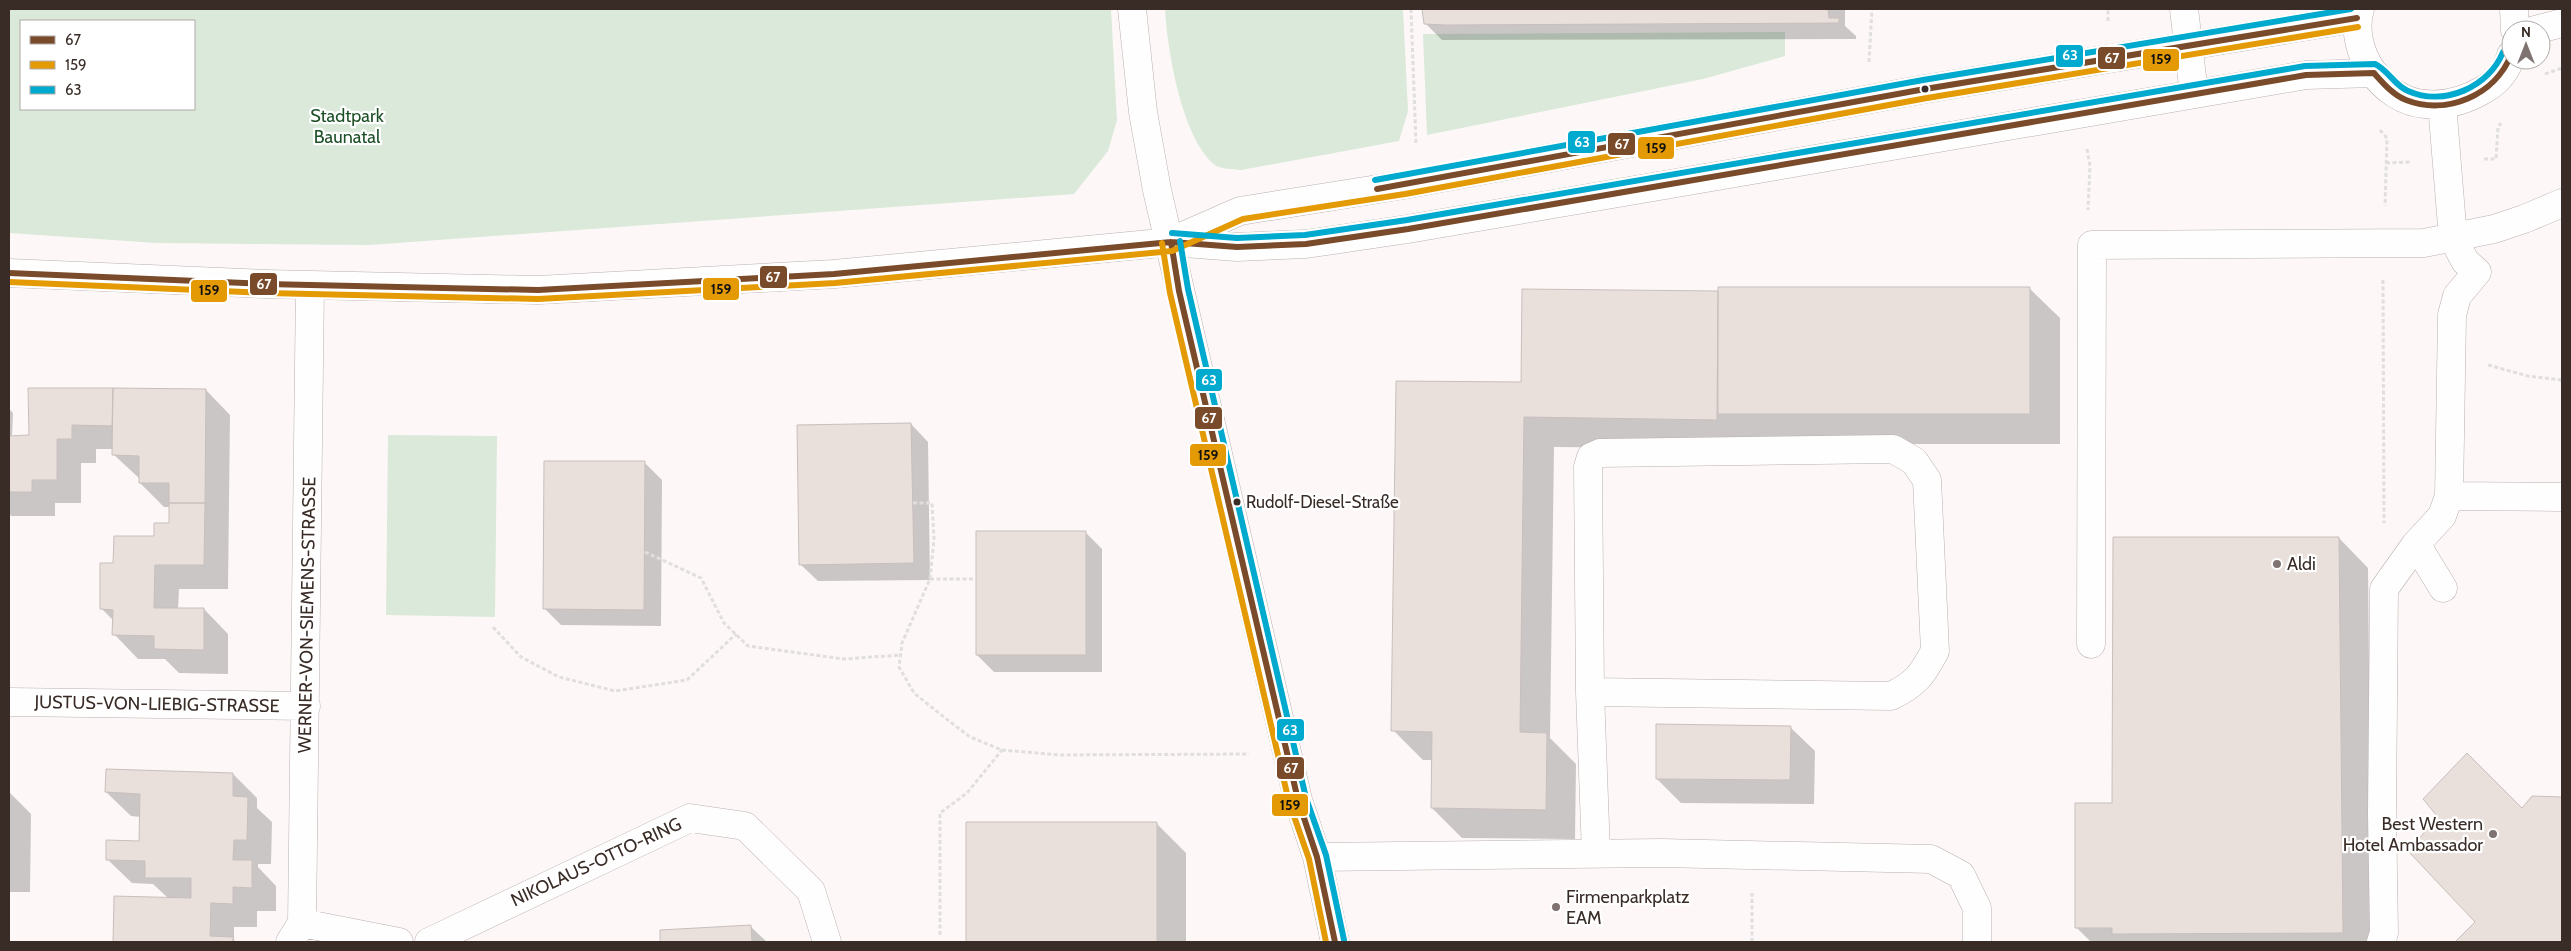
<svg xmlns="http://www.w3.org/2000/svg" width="2571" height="951" font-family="Cabin,sans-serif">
	<rect width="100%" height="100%" fill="#fdf8f7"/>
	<path fill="#dae9d9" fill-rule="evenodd" d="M9,9H1111L1117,120L1108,151L1074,194L370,245L157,243L9,233ZM194,21V109H21V21Z
		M1165,9H1403L1408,111L1399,141L1241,170C1233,169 1220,169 1215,165C1182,139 1167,49 1165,9Z
		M1785,32V56L1703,79L1427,135L1423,34Z
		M388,435L497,436L495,617L386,615Z"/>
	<path fill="#0003" d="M1424,9H1845V26L1856,36V39L1442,40L1425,23Z
		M2030,289L2060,318V444H1749L1746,449L1554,447L1550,738L1576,764L1575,839L1462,838L1432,808L1433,760H1423L1393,730L1522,383L1523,290L1719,292Z
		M30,389L206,390L230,415L228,589H179L178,609H204L228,634V674L179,673L165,659H138L114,634V621L101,608L114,564L155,537L170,524V507H164L140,483V479L113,454V449H96V463H81V503H55V516H11L9,513V409L13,413L12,437H30Z
		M911,424L928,442L930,580L818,581L800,564Z
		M645,463L662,480L661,626L561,625L544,608Z
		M1085,532L1102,549V672H994L977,655Z
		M2339,538L2368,568L2372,942H2091L2076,927L2113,804Z
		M1790,727L1815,751L1814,804L1681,803L1657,779Z
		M233,774L257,798V808L272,822L271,864H258V867L276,886V911H257V927H234V940L236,942H114L115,897L168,898L153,884L132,883L107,859L140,842L141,817L131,816L106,792Z
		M9,792L31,814L30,892H9Z
		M2533,797L2562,799V942H2457L2477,922L2522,810Z
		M967,823H1156L1186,853V942H967Z
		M750,926L767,942H662L661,932Z"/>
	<path fill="#e9e0dc" stroke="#c8bfbd" d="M1422,9H1828L1829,18H1839V23L1445,25L1424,24Z
		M1718,287H2030V414H1718Z
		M1522,289L1718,291L1717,420L1524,417L1520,732L1547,733L1546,810L1431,808L1432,732L1391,731L1396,381L1521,382Z
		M28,388H113L112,426L72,425V439H57V480H32V492H9V436L29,435Z
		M113,388L206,389L205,503H169V483H139V456L112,455Z
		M911,423L914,563L799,565L797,425Z
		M544,461H645L644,610L543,609Z
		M169,503H205L204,565H155L154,608H204V650L154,649V636L112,635L113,610L100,609V563H113L114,536H154V523H169Z
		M976,531H1086V655H976Z
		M2113,537H2339L2343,933L2112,934V928H2075V803H2112Z
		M1656,724L1791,726L1790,780L1656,779Z
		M2467,753L2522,808L2532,796L2562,797V942H2455L2475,922L2409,852L2437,816L2423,799Z
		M106,769L233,773V796L248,797L247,840H234L233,860H252V888L233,887V904L211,903L210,936L233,937V942H113L114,896L191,898V878H145V861L106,860V840L139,841L140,794L105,792Z
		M966,822H1157V942H966Z
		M751,925L752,942H660V930Z"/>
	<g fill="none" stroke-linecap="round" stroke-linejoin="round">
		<defs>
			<path id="minor" d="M1132,9L1143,112L1157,190L1298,800L1317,857L1335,942
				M2184,9L2194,94
				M2360,9C2348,50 2382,101 2425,104C2446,106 2466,100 2483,90C2497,82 2507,71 2511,55
				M2514,9L2515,30
				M2535,30L2562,23
				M1174,240L1240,211L1403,185L1925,89L2357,18
				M9,273L266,284L538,290L834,274L1171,242L1237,247L1306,244L1408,229L2306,75L2374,73
				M2449,496L2562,497
				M2416,544L2443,588
				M2091,644L2092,245L2424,243L2494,229L2524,219L2562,203
				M1590,692L1891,696C1916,684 1922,675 1935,651L1927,480L1914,461L1893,449L1600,453L1591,457L1588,467L1590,692L1596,853
				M9,702L306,706
				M1317,857L1662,853L1931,859L1961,875L1977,908V942
				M302,923L399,942
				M290,942L302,923L310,285
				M429,942L690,818L745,826L811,891L827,942
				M2381,942L2384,933L2382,814L2384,589L2416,544L2442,516L2449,496L2452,315L2457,296L2477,272L2465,261L2453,238L2442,104"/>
		</defs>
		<use href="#minor" stroke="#b9b0ae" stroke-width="29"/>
		<path stroke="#e0dede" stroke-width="3" stroke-dasharray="4 2.5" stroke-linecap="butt" d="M1411,9L1416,144
			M2108,21V9
			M1869,62L1872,9
			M2545,74L2562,68
			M2380,130L2387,138L2385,206
			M2087,149L2090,166L2088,210
			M2484,159H2496L2498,128L2501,123
			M2386,163L2411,162
			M2383,280L2384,523
			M2488,365L2528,376L2562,380
			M913,503H932L934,539L930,579L902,643L899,667L914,693L940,714L970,737L1002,750L1060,755L1249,754
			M645,552L701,578L724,623L748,646L844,659L901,655
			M930,579H976
			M493,627L521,657L559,677L615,691L687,680L736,634
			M940,935V813L967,793L1002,750
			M1752,942V893"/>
		<use href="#minor" stroke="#fffefe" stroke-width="28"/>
		<defs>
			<path id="bus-1" d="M1377,189L1925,89L2357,18
				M1171,242L1179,291L1298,800L1317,857L1335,942
				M9,273L266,284L538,290L834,274L1171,242L1237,247L1306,244L1408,229L2306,75L2374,73C2383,83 2393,95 2406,100C2447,116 2495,95 2511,55"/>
			<path id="bus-2" d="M1162,243L1170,293L1289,802L1309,859L1326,942
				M9,282L266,293L538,299L835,283L1172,251L1243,219L1405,194L1927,98L2358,27"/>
			<path id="bus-3" d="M1375,180L1923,80L2351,9
				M1172,233L1237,238L1305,235L1407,220L2305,66L2375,64C2388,70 2395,86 2408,91C2444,107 2489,87 2503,52
				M1180,241L1188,289L1306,798L1326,855L1344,940"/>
		</defs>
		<use href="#bus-1" stroke="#fff" stroke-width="10"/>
		<use href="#bus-2" stroke="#fff" stroke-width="10"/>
		<use href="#bus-3" stroke="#fff" stroke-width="10"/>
		<use href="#bus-1" stroke="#7a4b2a" stroke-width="6"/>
		<use href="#bus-2" stroke="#e49a04" stroke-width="6"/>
		<use href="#bus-3" stroke="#00a9ce" stroke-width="6"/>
	</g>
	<g fill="#392c27" stroke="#fff" stroke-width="2">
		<circle cx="1925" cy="89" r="4.5"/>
		<circle cx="1237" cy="502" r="4.5"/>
	</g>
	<g fill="#7e7370" stroke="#fff" stroke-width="2">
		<circle cx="2277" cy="564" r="5"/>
		<circle cx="2493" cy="834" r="5"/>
		<circle cx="1556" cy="907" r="5"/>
	</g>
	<g text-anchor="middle" stroke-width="4.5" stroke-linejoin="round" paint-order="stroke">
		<g font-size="17" fill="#392c27" stroke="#fff" text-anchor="start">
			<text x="1246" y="508">Rudolf-Diesel-Straße</text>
		</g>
		<g font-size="18" fill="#1d5027" stroke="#fff">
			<text x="347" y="122">Stadtpark<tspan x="347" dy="21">Baunatal</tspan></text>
		</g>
		<g font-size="18" fill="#392c27" stroke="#fff" text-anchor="start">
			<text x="2287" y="570">Aldi</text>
			<text x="2483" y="830" text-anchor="end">Best Western<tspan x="2483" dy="21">Hotel Ambassador</tspan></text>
			<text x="1566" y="903">Firmenparkplatz<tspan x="1566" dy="21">EAM</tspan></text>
		</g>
		<g font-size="18" fill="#392c27" stroke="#fff">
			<text transform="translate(307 615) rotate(-89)" y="6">WERNER-VON-SIEMENS-STRASSE</text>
			<text transform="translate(157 704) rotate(1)" y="6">JUSTUS-VON-LIEBIG-STRASSE</text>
			<text transform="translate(596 862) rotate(-25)" y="6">NIKOLAUS-OTTO-RING</text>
		</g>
	</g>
	<g stroke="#fff" stroke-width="2">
		<rect x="2055" y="44" width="29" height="24" rx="5" fill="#00a9ce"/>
		<rect x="2097" y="46" width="29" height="24" rx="5" fill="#7a4b2a"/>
		<rect x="2142" y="48" width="38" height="24" rx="5" fill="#e49a04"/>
		<rect x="1567" y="130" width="29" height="24" rx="5" fill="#00a9ce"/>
		<rect x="1607" y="132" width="29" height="24" rx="5" fill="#7a4b2a"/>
		<rect x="1637" y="136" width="38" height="24" rx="5" fill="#e49a04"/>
		<rect x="759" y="265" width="29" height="24" rx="5" fill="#7a4b2a"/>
		<rect x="249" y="272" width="29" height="24" rx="5" fill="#7a4b2a"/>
		<rect x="702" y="277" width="38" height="24" rx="5" fill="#e49a04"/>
		<rect x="190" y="279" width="38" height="24" rx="5" fill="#e49a04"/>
		<rect x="1195" y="368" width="28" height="24" rx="5" fill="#00a9ce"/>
		<rect x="1194" y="406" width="29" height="24" rx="5" fill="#7a4b2a"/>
		<rect x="1189" y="443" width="38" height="24" rx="5" fill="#e49a04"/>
		<rect x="1276" y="718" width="29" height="24" rx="5" fill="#00a9ce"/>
		<rect x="1276" y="756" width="29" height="24" rx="5" fill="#7a4b2a"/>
		<rect x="1271" y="793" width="38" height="24" rx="5" fill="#e49a04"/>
	</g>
	<g font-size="14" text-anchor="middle" font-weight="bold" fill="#fff">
		<text x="2070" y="60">63</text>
		<text x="2112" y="63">67</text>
		<text x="1582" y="147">63</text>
		<text x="1622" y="149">67</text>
		<text x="773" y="282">67</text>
		<text x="264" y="289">67</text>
		<text x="1209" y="385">63</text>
		<text x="1209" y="423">67</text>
		<text x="1290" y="735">63</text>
		<text x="1291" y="773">67</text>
	</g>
	<g font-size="14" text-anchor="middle" font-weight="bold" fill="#111">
		<text x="2161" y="64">159</text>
		<text x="1656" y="153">159</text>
		<text x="721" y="294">159</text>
		<text x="209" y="295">159</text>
		<text x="1208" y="460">159</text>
		<text x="1290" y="810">159</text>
	</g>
	<rect width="2571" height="951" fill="none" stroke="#392c27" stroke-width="20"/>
	<rect x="20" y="20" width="175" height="90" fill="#ffffff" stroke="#b0aba9"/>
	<rect x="30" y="36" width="25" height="8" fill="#7a4b2a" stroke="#b0aba9"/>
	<text x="65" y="45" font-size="15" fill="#392c27">67</text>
	<rect x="30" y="61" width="25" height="8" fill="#e49a04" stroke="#b0aba9"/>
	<text x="65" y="70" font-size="15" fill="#392c27">159</text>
	<rect x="30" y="86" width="25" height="8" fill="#00a9ce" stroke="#b0aba9"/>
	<text x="65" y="95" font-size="15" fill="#392c27">63</text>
	<g transform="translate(2526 45)"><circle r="24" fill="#ffffff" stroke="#b0aba9"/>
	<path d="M0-4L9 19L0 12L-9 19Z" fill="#7e7370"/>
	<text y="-8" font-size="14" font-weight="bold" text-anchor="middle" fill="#392c27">N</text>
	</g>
</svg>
